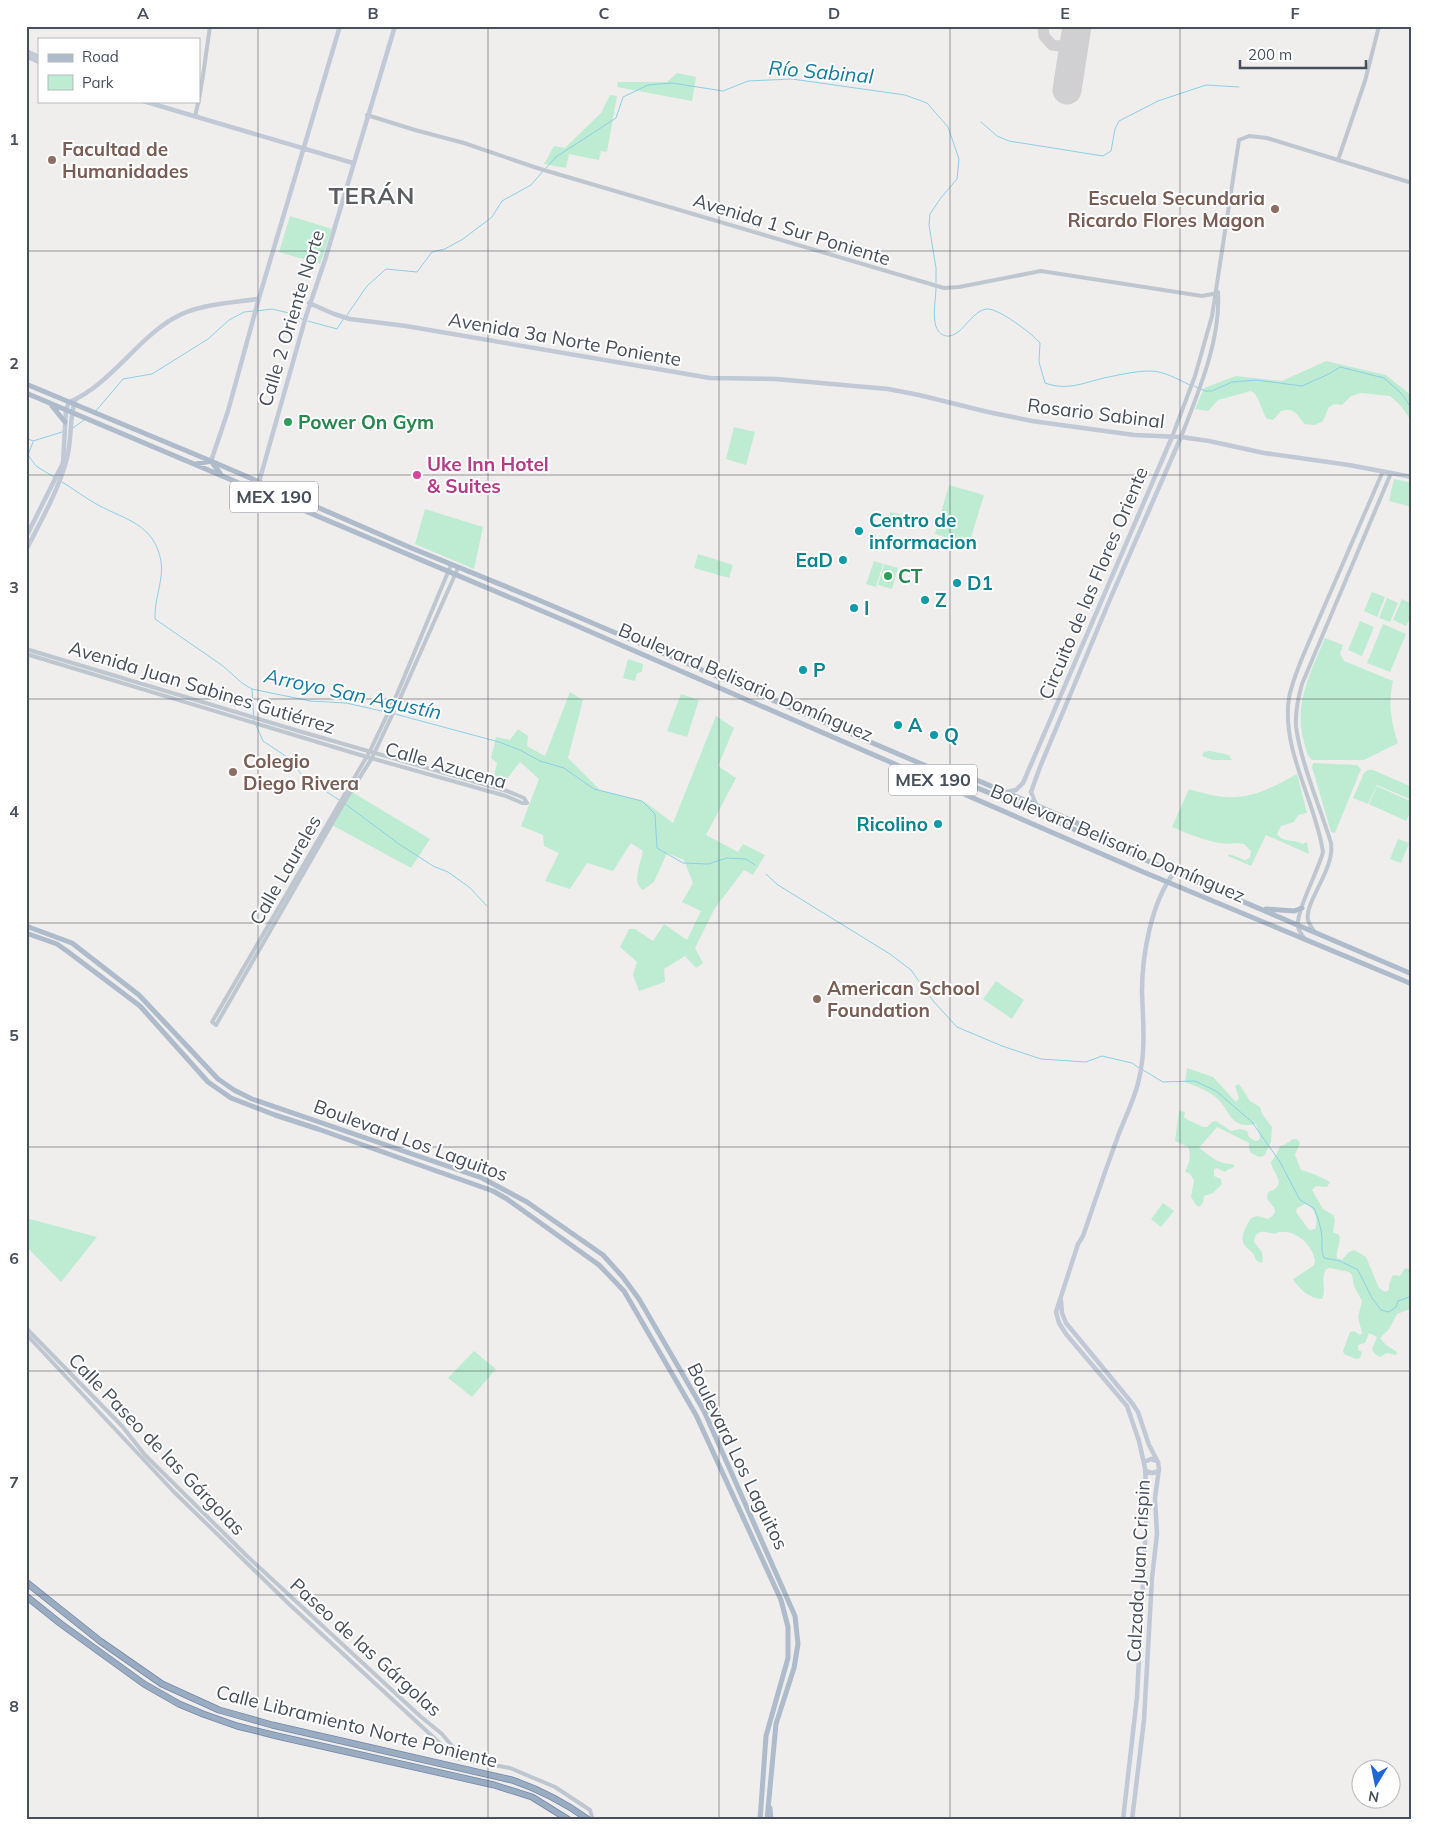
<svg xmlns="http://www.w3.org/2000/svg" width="1438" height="1846" font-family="Mulish,sans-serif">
	<rect width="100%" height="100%" fill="#f0eded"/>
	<path fill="#bdecd2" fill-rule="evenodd" d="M677,73L696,77L692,101L617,87L618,82H667Z
		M610,95L617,96L607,152L601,151L599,160L569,154L566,168L544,164L554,146L565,148L601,113Z
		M290,216L332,229L320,264L279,252Z
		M1326,361L1386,375L1412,396V422L1401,406L1390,396L1361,393L1351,396L1342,405L1334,404L1329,407L1323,421L1315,425L1305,424C1297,416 1296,407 1281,411L1273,420L1267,419C1261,411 1260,396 1251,391L1218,400L1208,411L1195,409L1204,388L1236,376L1282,381Z
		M734,427L755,432L746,465L726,459Z
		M1394,479L1412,483V507L1389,501Z
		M949,485L984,495L969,544L935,534Z
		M425,509L483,527L474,569L415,544Z
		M890,512L911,517L908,526L889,520Z
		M698,554L733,565L729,578L694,568Z
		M874,561L883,564L876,587L866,584Z
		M884,564L898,568L892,589L878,585Z
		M1372,592L1385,597L1377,617L1364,611Z
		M1387,598L1398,603L1390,622L1379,618Z
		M1402,599L1412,604V614L1406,626L1393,620Z
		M1360,621L1374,627L1362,656L1348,650Z
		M1383,624L1406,634L1390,672L1367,663Z
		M1325,638L1343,645L1340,654L1344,661L1393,681C1388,703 1391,722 1398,743L1364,760H1312C1307,756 1306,749 1304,742C1293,705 1311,672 1325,638Z
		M628,659L643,664L642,672L637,673L635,681L623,678Z
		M570,692L583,700L568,758L600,790L645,802L673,823L716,716L734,728L718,766L736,778L706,835L738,852L743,844L765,855L753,875L744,870L715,908L695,948L703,963L696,968L685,956L664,969L665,982L639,991L633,975L637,962L620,947L629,929H635L653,941L664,924L687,940L701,911L682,902L693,883L684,860L667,853L654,882L643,890C631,883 641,863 643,851L631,843L613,871L587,863L570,889L545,881L559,853L544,846L543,835L521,826L539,779L520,762L503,784L493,780L497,763L491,758L496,737L510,740L518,729L528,736L527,746L545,756Z
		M681,694L699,700L687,737L667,731Z
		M1210,751L1229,755L1232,760H1213L1202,756L1204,752Z
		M1313,763L1357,765L1361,769L1335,833L1331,832L1312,767Z
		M1368,770H1373L1412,787V800L1377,785L1368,804L1353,798L1364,773Z
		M1297,774L1307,813L1298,815L1294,822L1281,826L1277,834C1283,843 1294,839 1303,844L1307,842L1309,854L1266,835L1251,866L1228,856L1229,854L1245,860L1250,858L1251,851L1244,844C1236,842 1228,845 1220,843C1203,840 1188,834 1172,827L1189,789C1236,804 1254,798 1297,774Z
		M1377,786L1412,802V808L1406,821L1369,804Z
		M352,792L430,839L411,868L332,825Z
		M1398,839L1409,843L1401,863L1390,859Z
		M996,981L1024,1000L1012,1019L983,999Z
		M1187,1068L1213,1077L1236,1102L1239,1098L1235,1086L1239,1084L1250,1101L1260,1107L1262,1114L1272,1127L1271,1142L1264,1156L1259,1157L1251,1153L1249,1149V1143L1217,1127L1199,1148C1212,1157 1217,1164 1233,1164L1235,1167L1229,1169L1225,1172L1217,1168L1214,1169V1176L1221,1179L1222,1184L1213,1193L1204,1196L1203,1203L1199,1207L1196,1205L1191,1197L1194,1180L1189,1173L1185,1172C1189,1163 1192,1157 1188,1147L1175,1141L1179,1111L1185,1112L1184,1117L1186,1119L1203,1127H1207L1212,1122L1216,1121L1231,1131L1240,1129L1247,1131L1249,1137L1255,1141L1259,1140L1260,1136L1256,1124C1228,1130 1231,1108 1214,1096C1205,1089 1195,1086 1185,1082Z
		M1293,1139H1297L1300,1143L1295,1155L1301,1170L1314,1174L1330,1182L1327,1187L1316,1186L1312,1190L1323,1209L1333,1215L1335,1220L1333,1232L1339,1235C1342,1242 1335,1250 1337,1258L1342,1260L1349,1252L1354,1250L1366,1257L1379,1288L1385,1292L1389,1290V1284L1393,1275L1400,1276L1405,1268L1412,1270V1308L1397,1314L1389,1329L1380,1338L1386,1345L1397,1352L1396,1355L1387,1353L1380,1357L1374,1353L1372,1349L1377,1337L1369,1333L1365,1343L1360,1344L1358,1346V1350L1362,1352L1360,1358L1356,1359L1344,1354L1343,1351L1350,1332L1354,1331L1360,1335L1362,1333L1358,1317L1362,1301L1354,1286L1352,1275L1349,1272L1330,1268L1326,1269C1320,1281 1327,1289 1322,1299C1310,1299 1299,1289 1293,1279L1313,1266L1315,1262C1314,1244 1291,1225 1274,1234C1265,1231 1255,1229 1254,1242L1262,1252L1263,1261L1261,1263L1256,1260C1254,1254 1252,1252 1247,1248C1237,1240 1246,1227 1251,1218L1257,1216L1268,1219C1282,1211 1271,1206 1267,1198L1268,1192C1271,1191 1274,1190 1276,1188C1284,1180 1271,1170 1271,1162L1277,1153L1280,1146L1284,1145ZM1305,1204C1315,1207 1319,1220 1315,1229L1309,1230L1296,1212L1297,1208Z
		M1163,1203L1174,1211L1161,1227L1151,1219Z
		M26,1218L97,1237L61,1282L26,1246Z
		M474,1351L496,1369L472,1397L448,1378Z"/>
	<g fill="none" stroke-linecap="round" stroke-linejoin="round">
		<path stroke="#8ccfe7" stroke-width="1" d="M981,122L997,136L1009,141L1103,156L1111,151L1115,129L1119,121L1158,101L1206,85L1239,87
			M546,168L556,157L616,118L623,97L648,85L672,83L723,91L748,81L792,79L905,95L927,103L948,127L959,159L957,179L940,199L930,214L929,225L936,268V283
			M936,287C936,297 933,312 935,322C936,331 943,339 953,335C964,331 973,311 986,309C997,307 1033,334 1040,343L1039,362L1045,383C1067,391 1083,383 1104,378C1118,375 1136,371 1150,371C1164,371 1177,379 1190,385
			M257,311L272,309L289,313L304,320
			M347,315L367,286L386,269L417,272L432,252L445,249L463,239L492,217L502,201L531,185L543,171
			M308,321L337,329L344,318
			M1194,386L1205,391H1212L1232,382L1256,380L1302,386L1329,374L1340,367L1384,378L1402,394L1412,409
			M95,412L123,379L152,374L208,339L229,320L244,312L253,311
			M73,428L84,420
			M26,438L33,441L62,432
			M33,442L28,455L36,466L54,477
			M62,482C74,489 85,498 98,505C126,520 154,524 161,561C164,580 154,599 155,619L223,666L242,683L252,689L310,701L346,703L386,712
			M252,689L254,722
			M395,714L499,742L520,750L540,761L564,768L594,789L642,801L655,814L657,848L683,863L708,864L727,858L746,859L755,865
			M256,725L263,741L287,757L303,776L339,800
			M344,803L399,844L433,866L448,872L469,887L487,906
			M766,874L778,885L890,954L911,970L934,1002L957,1027L1002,1046L1041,1059L1086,1062L1102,1056L1132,1063L1139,1068
			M1143,1070L1163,1082L1195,1081L1216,1091L1252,1122L1280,1162L1300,1200L1314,1208C1318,1217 1321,1227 1322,1237C1322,1245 1321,1250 1324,1258L1340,1261L1358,1270L1372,1298L1381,1310L1389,1312L1396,1307L1398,1301L1412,1296"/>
		<path stroke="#d0d0d2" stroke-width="11" d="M1043,26L1044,36L1052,45L1074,48"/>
		<path stroke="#d0d0d2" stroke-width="29" d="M1067,90L1077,26"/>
		<defs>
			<path id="trunk" d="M26,1582L100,1641L162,1684L219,1710L272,1725L512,1780C541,1790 564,1802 589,1820
				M26,1596L61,1624L144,1684L179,1704L203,1714L237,1726L277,1736L494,1785L532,1797L569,1820"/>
		</defs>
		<use href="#trunk" stroke="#7288a6" stroke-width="7"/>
		<path stroke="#bec7cf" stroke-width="4" d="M367,115L415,130L464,143L537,168L944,288L959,287L1041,271L1202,296L1218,293
			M195,116C203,87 205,57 210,27L205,26
			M1338,160L1365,81L1379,26
			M1172,437L1195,376L1212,316L1239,140L1249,136L1267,138L1412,183
			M1181,437C1198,393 1221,340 1218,292
			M451,565L397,694L370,751L212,1022L216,1025L345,801L372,758L402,694L458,568
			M26,649L302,732L507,791L524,798L527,803
			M26,654L367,757L506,796L522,803H527
			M1314,931C1312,928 1309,924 1308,920C1304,902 1335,870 1331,843C1320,807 1301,763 1296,727C1295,712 1298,698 1302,684L1391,473
			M1304,938C1302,935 1299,931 1298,927C1295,913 1319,869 1323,852C1316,802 1281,750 1289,698C1292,682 1299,666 1305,651L1383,471
			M26,1328L122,1426L145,1455L248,1557L420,1716L442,1734L464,1760
			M26,1334L173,1491L289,1604L444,1747L455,1758L510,1768L555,1787L590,1810L593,1820"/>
		<path stroke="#c0c9d5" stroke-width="4.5" d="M26,51L39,57
			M26,56L39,62
			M143,101L353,163
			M309,303L334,314L350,319L406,326L710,378L776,379L888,389L919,395L988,412L1032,421L1134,435L1181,437L1209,441L1264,453L1349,465L1412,477
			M211,461L228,411L259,298L340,26
			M259,482L306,316L325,260L395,26
			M26,537L63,463L66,410L69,402C109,386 137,339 174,318C198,304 230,303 257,299
			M26,550C40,523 60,487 67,458C72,440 69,420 75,401
			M1007,792L1016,790L1023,783L1172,437
			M1036,805L1031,792L1040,767L1111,597L1181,437
			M1061,1301L1062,1313L1066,1323L1132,1403L1138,1412L1149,1445L1158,1462L1159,1469L1155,1498L1157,1534L1152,1578L1144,1720L1132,1820
			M1144,1462L1151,1459L1157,1461
			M1145,1471L1152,1473L1159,1471
			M1123,1820L1137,1697L1147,1506L1145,1468L1139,1441L1127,1406L1066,1334L1059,1323L1056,1312L1078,1244L1083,1236C1094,1204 1105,1171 1117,1139C1124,1119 1135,1099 1139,1079C1146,1050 1143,1021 1142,992C1142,956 1151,902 1174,873"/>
		<path stroke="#aebbcb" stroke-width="5" d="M26,384L211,461L409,547L541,601L1412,974
			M26,393L568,622L1141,871L1412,984
			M52,406L65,422
			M196,464L211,461L220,473
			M941,772L960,773L1036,805L1077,823L1086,830L1090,837
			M1266,909L1294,911L1302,908
			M26,926L72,943L139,995L218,1079L234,1090L252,1099L482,1178L527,1202L603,1255L622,1276L639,1299L704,1411L795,1616L798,1644L794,1668L776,1724L767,1820
			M26,933L57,944L67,951L140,1006L208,1082L231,1098L275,1115L318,1129L493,1191L507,1199L599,1265L624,1291L696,1415L781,1600L788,1627V1658L766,1736L760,1820
			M770,1808L771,1820"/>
		<use href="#trunk" stroke="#9aacc2" stroke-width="5.5"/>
	</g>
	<path fill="none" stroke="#464f5a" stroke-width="1" stroke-opacity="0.55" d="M258,26V1820M488,26V1820M719,26V1820M950,26V1820M1180,26V1820M26,251H1412M26,475H1412M26,699H1412M26,923H1412M26,1147H1412M26,1371H1412M26,1595H1412"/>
	<g fill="#8d6e63" stroke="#fff" stroke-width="2">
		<circle cx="52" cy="160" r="5"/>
		<circle cx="1275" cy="209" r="5"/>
		<circle cx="233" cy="772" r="5"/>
		<circle cx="817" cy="999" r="5"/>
	</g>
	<g fill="#2e9e5b" stroke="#fff" stroke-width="2">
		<circle cx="288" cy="422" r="5"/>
		<circle cx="888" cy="576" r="5"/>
	</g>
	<circle fill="#d1479c" stroke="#fff" stroke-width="2" cx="417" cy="475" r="5"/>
	<g fill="#0f9aa8" stroke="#fff" stroke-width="2">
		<circle cx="859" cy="531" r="5"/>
		<circle cx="843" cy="560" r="5"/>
		<circle cx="957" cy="583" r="5"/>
		<circle cx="925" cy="600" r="5"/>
		<circle cx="854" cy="608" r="5"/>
		<circle cx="803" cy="670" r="5"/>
		<circle cx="898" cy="725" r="5"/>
		<circle cx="934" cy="735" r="5"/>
		<circle cx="938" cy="824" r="5"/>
	</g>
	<g text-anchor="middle" stroke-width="4" stroke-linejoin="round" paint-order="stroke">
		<g fill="#fff" stroke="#7e848c" stroke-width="1">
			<rect x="230" y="481.5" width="88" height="31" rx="4"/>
			<rect x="889" y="764.5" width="88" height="31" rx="4"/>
		</g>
		<g font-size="18" font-weight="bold" fill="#464f5a">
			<text x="274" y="503">MEX 190</text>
			<text x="933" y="786">MEX 190</text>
		</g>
		<g font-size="19" font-weight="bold" fill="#785e54" stroke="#fff" text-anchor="start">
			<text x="62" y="156">Facultad de<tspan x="62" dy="22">Humanidades</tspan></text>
			<text x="1265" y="205" text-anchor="end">Escuela Secundaria<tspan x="1265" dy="22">Ricardo Flores Magon</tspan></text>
			<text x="243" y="768">Colegio<tspan x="243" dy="22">Diego Rivera</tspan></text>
			<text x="827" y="995">American School<tspan x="827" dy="22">Foundation</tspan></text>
		</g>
		<g font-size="19" fill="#464f5a" stroke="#fff">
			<text transform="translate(792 229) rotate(17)" y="7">Avenida 1 Sur Poniente</text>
			<text transform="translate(291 318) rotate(-73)" y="7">Calle 2 Oriente Norte</text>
			<text transform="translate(565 339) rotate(10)" y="7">Avenida 3a Norte Poniente</text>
			<text transform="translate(1096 413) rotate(7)" y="7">Rosario Sabinal</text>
			<text transform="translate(1093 583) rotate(-67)" y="7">Circuito de las Flores Oriente</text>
			<text transform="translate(746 682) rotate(23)" y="7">Boulevard Belisario Domínguez</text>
			<text transform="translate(202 687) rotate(17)" y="7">Avenida Juan Sabines Gutiérrez</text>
			<text transform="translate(446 765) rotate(16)" y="7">Calle Azucena</text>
			<text transform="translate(1118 843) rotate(23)" y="7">Boulevard Belisario Domínguez</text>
			<text transform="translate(285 870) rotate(-60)" y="7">Calle Laureles</text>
			<text transform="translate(411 1140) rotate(20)" y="7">Boulevard Los Laguitos</text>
			<text transform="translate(157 1444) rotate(46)" y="7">Calle Paseo de las Gárgolas</text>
			<text transform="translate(738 1456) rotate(64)" y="7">Boulevard Los Laguitos</text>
			<text transform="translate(1138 1571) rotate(-87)" y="7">Calzada Juan Crispin</text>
			<text transform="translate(366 1647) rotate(42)" y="7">Paseo de las Gárgolas</text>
			<text transform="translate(357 1726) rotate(14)" y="7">Calle Libramiento Norte Poniente</text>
		</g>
		<g font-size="19" font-weight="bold" fill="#27864d" stroke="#fff" text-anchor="start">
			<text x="298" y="429">Power On Gym</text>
			<text x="898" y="583">CT</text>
		</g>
		<g font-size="19" font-weight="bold" fill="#b23c85" stroke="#fff" text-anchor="start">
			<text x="427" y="471">Uke Inn Hotel<tspan x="427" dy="22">&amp; Suites</tspan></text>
		</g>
		<g font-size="19" font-weight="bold" fill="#0d838f" stroke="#fff" text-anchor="start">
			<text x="869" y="527">Centro de<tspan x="869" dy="22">informacion</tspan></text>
			<text x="833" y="567" text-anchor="end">EaD</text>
			<text x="967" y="590">D1</text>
			<text x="935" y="607">Z</text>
			<text x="864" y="615">I</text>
			<text x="813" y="677">P</text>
			<text x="908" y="732">A</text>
			<text x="944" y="742">Q</text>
			<text x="928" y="831" text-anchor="end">Ricolino</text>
		</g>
		<g font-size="20" font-style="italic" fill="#137ba0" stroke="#fff">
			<text transform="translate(821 72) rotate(5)" y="7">Río Sabinal</text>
			<text transform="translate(353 694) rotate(12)" y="7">Arroyo San Agustín</text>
		</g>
		<g font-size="24" font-weight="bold" letter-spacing="1" fill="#5a5d62" stroke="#fff">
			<text x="372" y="204">TERÁN</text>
		</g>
	</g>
	<rect width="1438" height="1846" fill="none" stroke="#ffffff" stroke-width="55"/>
	<rect x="38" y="38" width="162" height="65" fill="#ffffff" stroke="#b5b9bd"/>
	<rect x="48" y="54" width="25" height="8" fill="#aebbcb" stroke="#b5b9bd"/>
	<text x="82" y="62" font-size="15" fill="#464f5a">Road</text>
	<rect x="48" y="75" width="25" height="15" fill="#bdecd2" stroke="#b5b9bd"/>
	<text x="82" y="88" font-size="15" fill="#464f5a">Park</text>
	<g transform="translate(1376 1784) rotate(190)"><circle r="24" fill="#ffffff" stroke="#b5b9bd"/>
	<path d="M0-4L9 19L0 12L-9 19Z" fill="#2166d6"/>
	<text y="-8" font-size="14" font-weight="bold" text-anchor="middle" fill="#464f5a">N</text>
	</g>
	<path d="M1240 60v8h126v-8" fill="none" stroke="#464f5a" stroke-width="2.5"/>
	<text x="1248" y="60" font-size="15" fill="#464f5a" stroke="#ffffff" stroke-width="4" paint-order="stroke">200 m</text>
	<rect x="28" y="28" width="1382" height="1790" fill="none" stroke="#464f5a" stroke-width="2"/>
	<g font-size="16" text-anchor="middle" font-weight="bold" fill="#464f5a">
		<text x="143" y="19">A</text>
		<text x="373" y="19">B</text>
		<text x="604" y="19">C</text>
		<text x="834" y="19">D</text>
		<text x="1065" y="19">E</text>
		<text x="1295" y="19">F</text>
		<text x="14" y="145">1</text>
		<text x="14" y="369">2</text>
		<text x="14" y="593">3</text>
		<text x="14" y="817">4</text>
		<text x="14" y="1041">5</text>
		<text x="14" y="1264">6</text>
		<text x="14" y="1488">7</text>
		<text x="14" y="1712">8</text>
	</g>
</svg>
